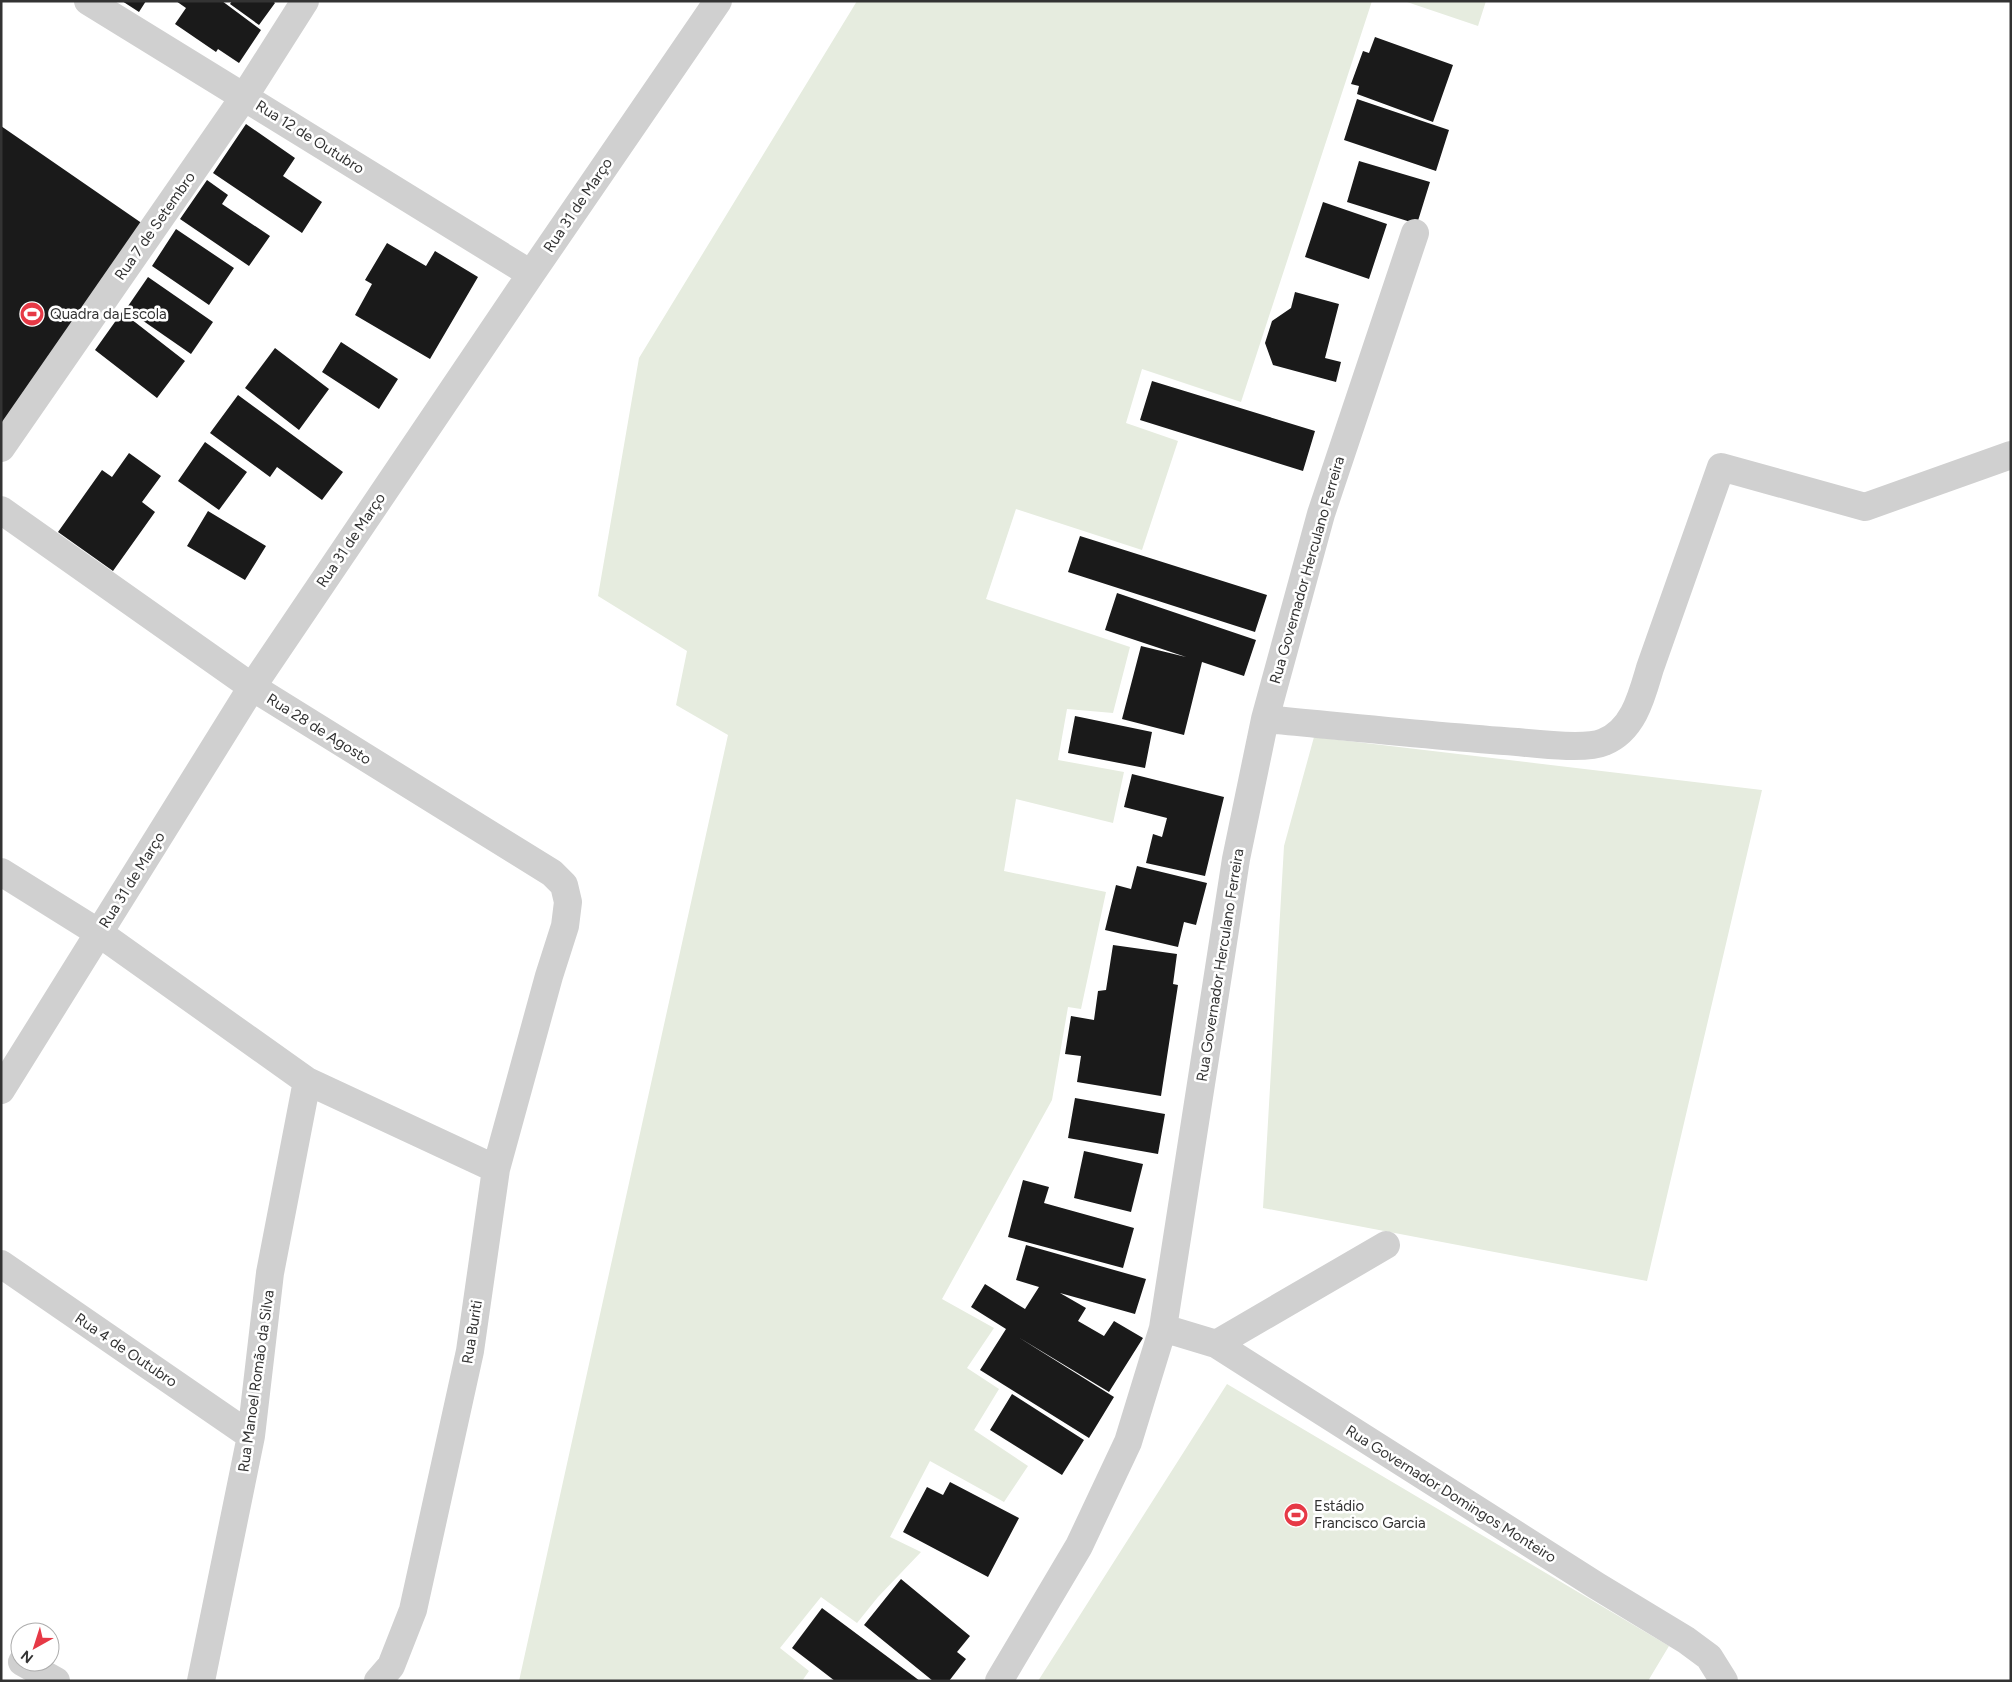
<svg xmlns="http://www.w3.org/2000/svg" width="2012" height="1682" font-family="Figtree,sans-serif">
	<rect width="100%" height="100%" fill="#fff"/>
	<path fill="#e6ecdf" d="M857,1H1372L1241,402L1142,369L1126,423L1178,441L1142,550L1016,509L986,599L1130,647L1113,713L1067,709L1058,760L1124,772L1113,823L1016,799L1004,871L1106,892L1081,1009L1068,1007L1052,1100L942,1299L994,1328L967,1368L999,1389L974,1430L1028,1466L1004,1502L930,1461L890,1537L921,1552L878,1597L857,1623L821,1597L780,1648L809,1671L802,1681H519L728,735L676,705L687,651L598,596L639,358Z
		M1404,1H1486L1478,26Z
		M1314,737L1762,790L1647,1281L1263,1208L1284,846Z
		M1227,1384L1669,1646L1648,1681H1038Z"/>
	<path fill="#1a1a1a" d="M122,1H146L139,12Z
		M176,1H222L261,30L239,63L218,49L216,52L175,24L186,8Z
		M232,1H273L275,3L259,25L230,4Z
		M1375,37L1453,65L1433,122L1357,94L1359,86L1351,84L1363,51L1369,53Z
		M1357,99L1449,130L1436,171L1344,140Z
		M246,124L295,158L283,176L322,202L302,233L213,173Z
		M1,126L143,224L1,436Z
		M1359,161L1430,182L1417,224L1347,202Z
		M207,180L228,195L222,204L270,236L249,266L180,219Z
		M1323,202L1387,224L1369,279L1305,257Z
		M176,229L234,268L209,305L152,266Z
		M387,243L426,266L435,251L478,277L430,359L355,315L372,284L365,280Z
		M148,277L213,322L191,354L126,309Z
		M1295,292L1339,304L1325,358L1341,362L1336,382L1273,365L1265,343L1272,321L1291,308Z
		M122,312L185,361L157,398L95,350Z
		M341,342L398,379L379,409L322,372Z
		M275,348L329,389L299,430L245,388Z
		M1152,381L1315,431L1303,471L1140,420Z
		M238,395L343,472L322,500L277,467L270,477L210,433Z
		M205,442L247,472L219,510L178,481Z
		M129,453L161,476L142,502L155,512L113,571L58,532L102,470L112,477Z
		M208,511L266,546L245,580L187,546Z
		M1080,536L1267,595L1255,632L1068,572Z
		M1117,593L1256,640L1244,676L1202,662L1184,735L1122,719L1141,646L1186,657L1105,630Z
		M1075,716L1152,732L1145,768L1068,753Z
		M1132,774L1224,797L1205,876L1146,863L1153,834L1162,837L1167,818L1124,807Z
		M1137,866L1207,883L1196,925L1184,922L1178,947L1105,930L1116,885L1131,889Z
		M1113,945L1177,954L1173,984L1178,985L1161,1096L1077,1082L1081,1056L1065,1054L1071,1016L1094,1020L1098,991L1106,990Z
		M1075,1098L1165,1114L1158,1154L1068,1138Z
		M1084,1151L1143,1164L1131,1212L1074,1198Z
		M1023,1180L1049,1187L1044,1203L1134,1228L1123,1268L1008,1237Z
		M1026,1245L1146,1279L1135,1314L1060,1293L1086,1308L1078,1321L1104,1336L1114,1321L1143,1338L1109,1392L1018,1337L1114,1397L1089,1438L980,1370L1006,1329L971,1307L985,1284L1025,1309L1039,1287L1016,1280Z
		M1012,1394L1084,1440L1062,1475L990,1430Z
		M950,1482L1019,1518L988,1577L903,1532L927,1487L943,1495Z
		M901,1579L970,1636L957,1652L966,1659L949,1681H933L864,1625Z
		M822,1608L920,1681H835L792,1648Z"/>
	<g fill="none" stroke-linecap="round" stroke-linejoin="round">
		<path stroke="#d0d0d0" stroke-width="28" d="M88,1L531,274
			M1,448L244,97L305,1
			M1,510L252,687L552,873L564,885L568,902L565,926L549,976L496,1169L470,1351L413,1610L391,1666L378,1681
			M1265,719C1349,727 1433,736 1517,742C1538,744 1586,750 1604,742C1634,730 1642,695 1650,668L1721,467L1865,507L2011,455
			M1,872L99,933L307,1081L496,1169
			M1,1090L252,687L531,274L718,1
			M1,1264L251,1436
			M1163,1328L1216,1344L1597,1586L1686,1640L1709,1657L1724,1681
			M1216,1344L1386,1245
			M22,1662L56,1681
			M201,1681L251,1436L270,1273L307,1081
			M999,1681L1079,1546L1128,1442L1163,1328L1236,859L1265,719L1321,514L1415,233"/>
	</g>
	<defs>
		<symbol id="stadium-disc" viewBox="-11 -11 22 22"><circle r="9.5" fill="#e63946" stroke="#fff"/><path d="M0-5a6.5 5 0 1 0 0 10a6.5 5 0 1 0 0-10ZM-3.5-1.8h7v3.6h-7Z" fill="#fff"/></symbol>
	</defs>
	<g fill-rule="evenodd">
		<use href="#stadium-disc" x="18" y="300" width="28" height="28"/>
		<use href="#stadium-disc" x="1282" y="1501" width="28" height="28"/>
	</g>
	<g text-anchor="middle" stroke-width="5" stroke-linejoin="round" paint-order="stroke">
		<g font-size="15" fill="#333" stroke="#fff">
			<text transform="translate(310 137) rotate(32)" y="5">Rua 12 de Outubro</text>
			<text transform="translate(578 205) rotate(-56)" y="5">Rua 31 de Março</text>
			<text transform="translate(155 226) rotate(-55)" y="5">Rua 7 de Setembro</text>
			<text transform="translate(351 540) rotate(-56)" y="5">Rua 31 de Março</text>
			<text transform="translate(1307 570) rotate(-74)" y="5">Rua Governador Herculano Ferreira</text>
			<text transform="translate(319 729) rotate(32)" y="5">Rua 28 de Agosto</text>
			<text transform="translate(132 880) rotate(-58)" y="5">Rua 31 de Março</text>
			<text transform="translate(1220 965) rotate(-81)" y="5">Rua Governador Herculano Ferreira</text>
			<text transform="translate(472 1332) rotate(-81)" y="5">Rua Buriti</text>
			<text transform="translate(126 1350) rotate(34)" y="5">Rua 4 de Outubro</text>
			<text transform="translate(256 1381) rotate(-82)" y="5">Rua Manoel Romão da Silva</text>
			<text transform="translate(1451 1494) rotate(32)" y="5">Rua Governador Domingos Monteiro</text>
		</g>
		<g font-size="15" fill="#333" stroke="#fff" text-anchor="start">
			<text x="50" y="319">Quadra da Escola</text>
			<text x="1314" y="1511">Estádio<tspan x="1314" dy="17">Francisco Garcia</tspan></text>
		</g>
	</g>
	<rect width="2012" height="1682" fill="none" stroke="#333333" stroke-width="5"/>
	<g transform="translate(35 1647) rotate(219)"><circle r="24" fill="#ffffff" stroke="#adadad"/>
	<path d="M0-4L9 19L0 12L-9 19Z" fill="#e63946"/>
	<text y="-8" font-size="14" font-weight="bold" text-anchor="middle" fill="#333333">N</text>
	</g>
</svg>
